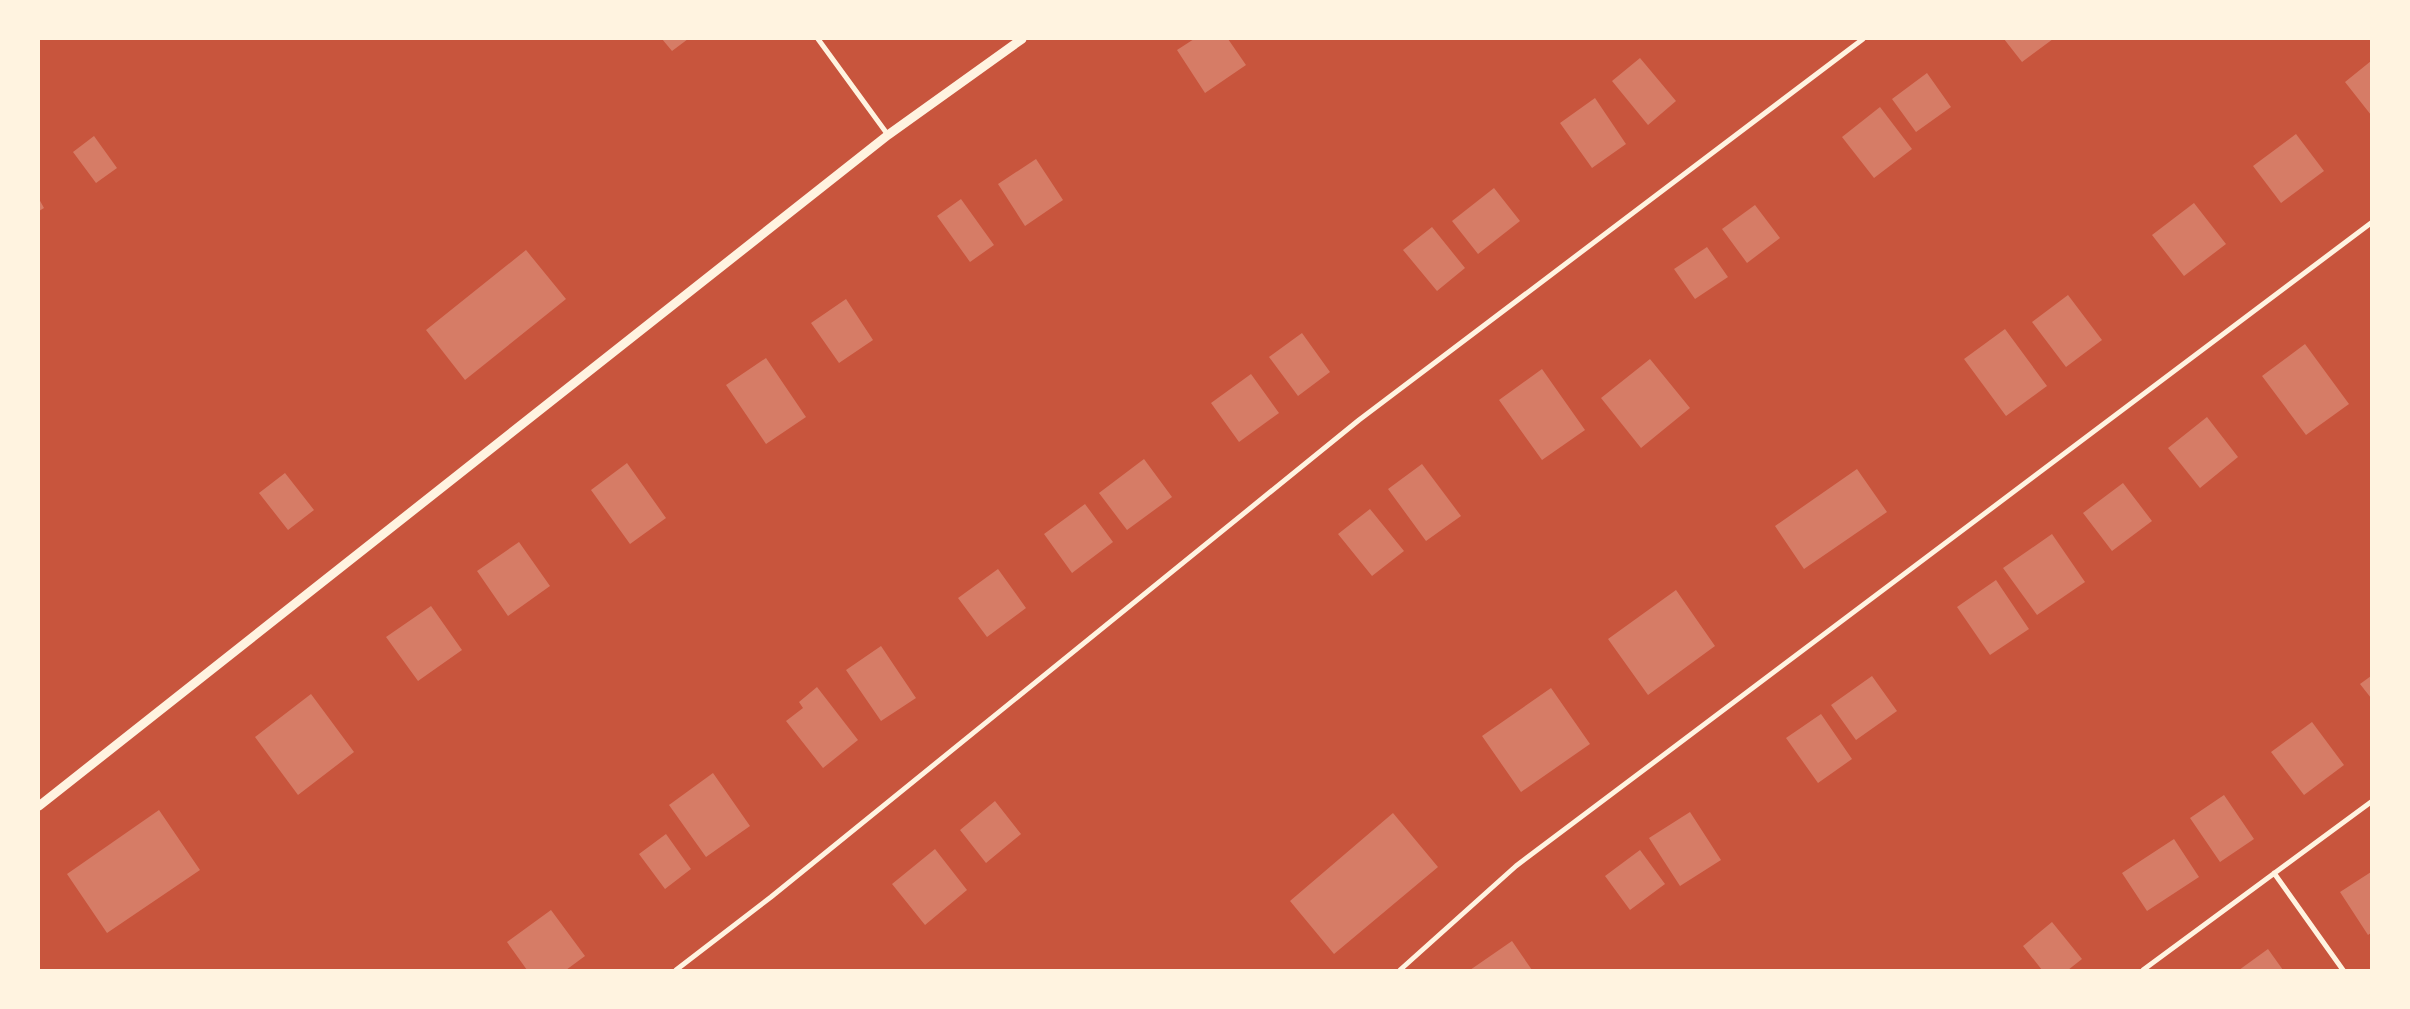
<svg xmlns="http://www.w3.org/2000/svg" width="2410" height="1009" font-family="'DejaVu Sans',sans-serif">
	<rect width="100%" height="100%" fill="#c8553d"/>
	<path fill="#d67c66" d="M662,39H688L672,51Z
		M1194,39H1228L1246,65L1205,93L1177,50Z
		M2004,39H2053L2022,62Z
		M1640,58L1676,101L1648,125L1612,81Z
		M2371,61V115L2345,82Z
		M1927,73L1951,107L1916,132L1892,99Z
		M1595,98L1626,144L1592,168L1560,123Z
		M1880,107L1912,149L1874,178L1842,137Z
		M2296,134L2324,171L2281,203L2253,166Z
		M94,136L117,168L96,183L73,152Z
		M1036,159L1063,200L1025,226L998,184Z
		M1494,188L1520,221L1478,254L1452,221Z
		M39,199L44,208L39,211Z
		M961,199L994,245L970,262L937,216Z
		M2194,203L2226,244L2184,276L2152,235Z
		M1755,205L1780,238L1747,263L1722,229Z
		M1432,227L1465,268L1437,291L1403,250Z
		M1707,247L1728,277L1695,299L1674,269Z
		M526,250L566,299L465,380L426,330Z
		M2068,295L2102,340L2066,367L2032,322Z
		M846,299L873,340L839,363L811,323Z
		M2005,329L2047,386L2006,416L1964,359Z
		M1302,333L1330,372L1298,396L1269,357Z
		M2305,344L2349,404L2306,435L2262,376Z
		M766,358L806,417L766,444L726,385Z
		M1650,359L1690,408L1641,448L1601,398Z
		M1542,369L1585,430L1542,460L1499,400Z
		M1251,374L1279,413L1239,442L1211,403Z
		M2207,417L2238,457L2200,488L2168,448Z
		M1144,459L1172,497L1127,530L1099,493Z
		M627,463L666,518L630,544L591,490Z
		M1422,464L1461,516L1426,541L1388,489Z
		M1857,469L1887,512L1804,569L1775,526Z
		M285,473L314,510L288,530L259,493Z
		M2123,483L2152,521L2112,551L2083,513Z
		M1085,504L1113,542L1072,573L1044,534Z
		M1370,509L1404,551L1372,576L1338,534Z
		M2052,534L2085,582L2037,615L2003,568Z
		M519,542L550,586L508,616L477,571Z
		M998,569L1026,608L987,637L958,598Z
		M1996,580L2029,629L1990,655L1957,607Z
		M1676,590L1715,646L1648,695L1608,639Z
		M431,606L462,650L418,681L386,637Z
		M881,646L916,698L881,721L846,670Z
		M1872,676L1897,711L1856,740L1831,705Z
		M2371,676V698L2360,684Z
		M817,687L858,740L823,768L786,721L803,708L799,702Z
		M1551,688L1590,744L1521,792L1482,736Z
		M311,694L354,752L298,795L255,737Z
		M1821,714L1852,759L1818,783L1786,738Z
		M2312,722L2344,765L2304,795L2271,752Z
		M713,773L750,826L706,857L669,805Z
		M2224,795L2254,839L2220,862L2190,818Z
		M995,801L1021,834L986,863L960,830Z
		M159,810L200,870L107,933L67,874Z
		M1690,812L1721,860L1680,886L1649,838Z
		M1393,813L1438,867L1334,954L1290,901Z
		M666,834L691,869L665,889L639,854Z
		M2174,839L2199,877L2147,911L2122,873Z
		M935,849L967,890L925,925L892,884Z
		M1640,850L1665,884L1630,910L1605,876Z
		M2371,872V933L2368,935L2340,892Z
		M551,910L585,956L566,970H527L507,942Z
		M2052,922L2082,959L2068,970H2042L2023,946Z
		M1512,941L1532,970H1470Z
		M2268,949L2283,970H2239Z"/>
	<g fill="none" stroke-linecap="round" stroke-linejoin="round">
		<path stroke="#fff3e0" stroke-width="5" d="M818,39L888,135
			M2274,873L2343,970
			M676,970L771,897L1359,420L1863,39
			M1400,970L1516,866L2371,223
			M2143,970L2371,802"/>
		<path stroke="#fff3e0" stroke-width="9" d="M39,806L888,135L1022,39"/>
	</g>
	<rect width="2410" height="1009" fill="none" stroke="#fff3e0" stroke-width="80"/>
</svg>
